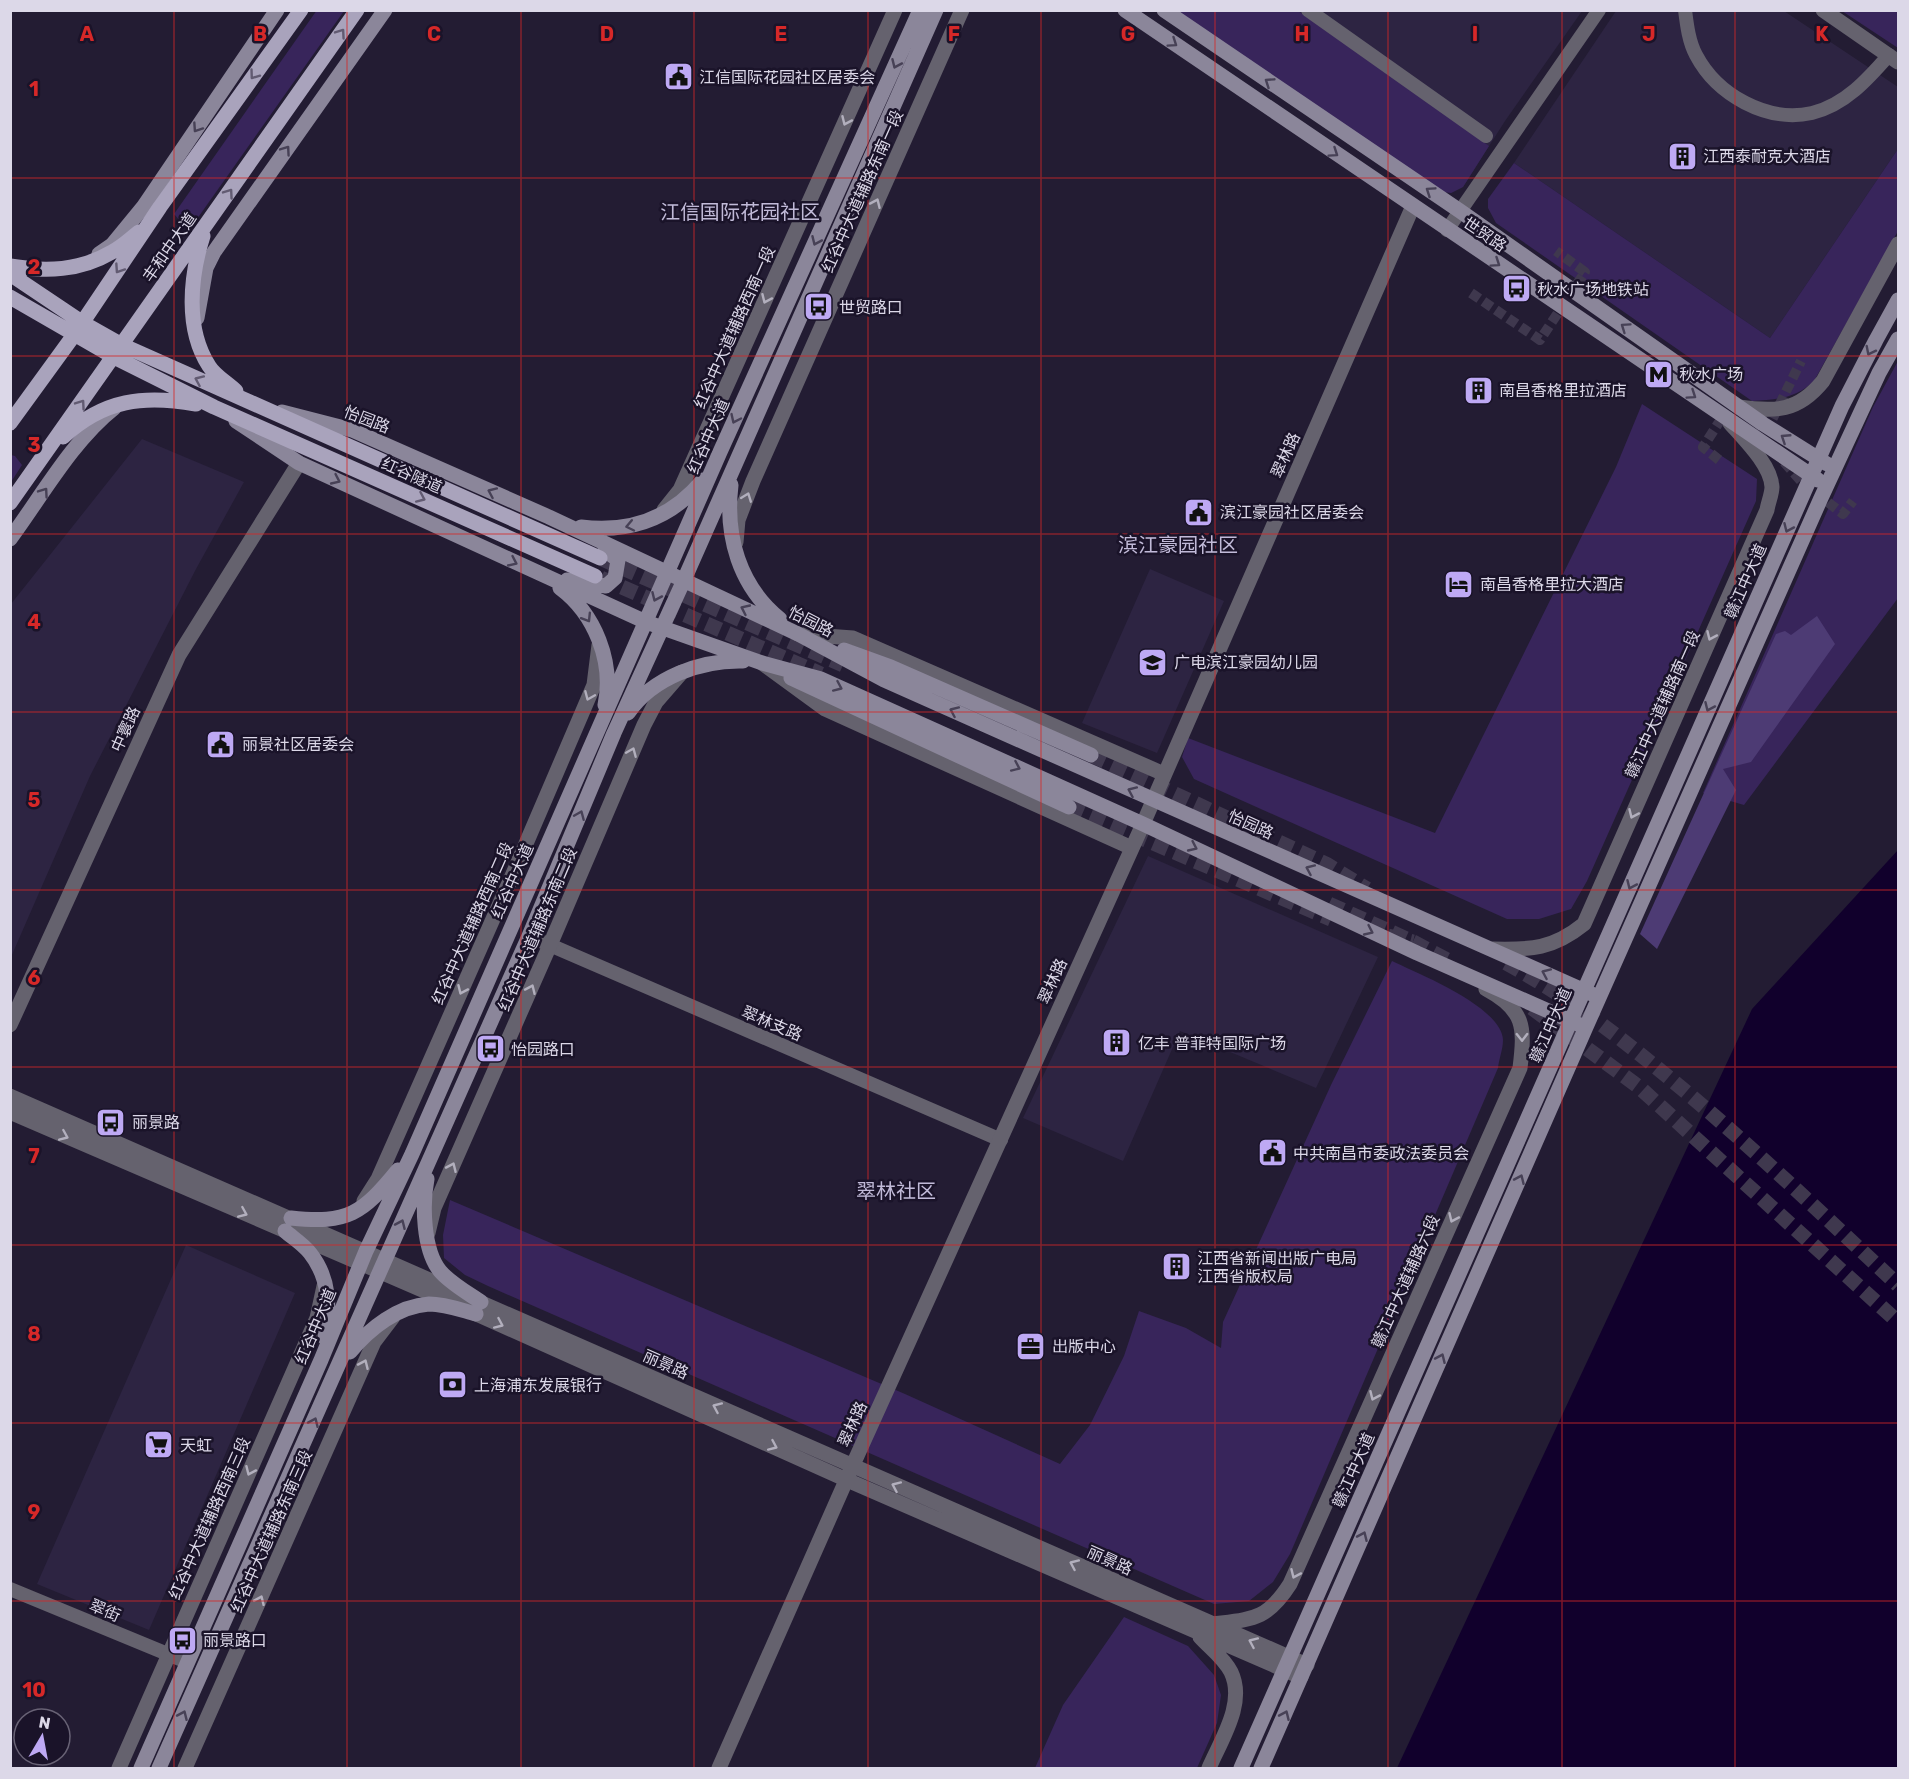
<svg xmlns="http://www.w3.org/2000/svg" width="1909" height="1779" font-family="Rubik,'Noto Sans SC',sans-serif">
	<rect width="100%" height="100%" fill="#231c33"/>
	<path fill="#2d2442" d="M1171,11H1582L1505,121L1463,187L1451,193Z
		M1616,11H1784L1898,87V149L1770,338L1514,163Z
		M142,439L244,482L196,569L90,776L11,957V604Z
		M1150,569L1224,601L1157,753L1082,723Z
		M1148,856L1378,957L1316,1088L1180,1031L1123,1161L1023,1118Z
		M186,1245L295,1293L149,1630L37,1584Z"/>
	<path fill="#38255b" d="M317,10L344,11L192,226L181,222L174,214Z
		M1171,11H1298L1489,146L1463,187L1451,193L1442,192Z
		M1842,11H1898V48Z
		M1898,149V231L1814,381C1796,398 1777,400 1752,401L1496,223L1488,208V199L1514,163L1770,338Z
		M1898,361V598L1744,805L1703,793L1873,407Z
		M1642,404L1757,479L1756,501L1587,881L1571,909L1539,919H1507L1194,779L1182,757L1188,738L1435,833L1616,467Z
		M11,455L15,456L22,465L11,482Z
		M1392,961C1419,974 1502,1007 1503,1040C1503,1049 1499,1059 1498,1068L1290,1554L1273,1582L1249,1601L1214,1604L488,1286L465,1275L444,1258L443,1235L450,1200L905,1394L1060,1464L1090,1425L1124,1356L1139,1311L1186,1328L1221,1348L1223,1322L1331,1085Z
		M1124,1617L1188,1646L1214,1675L1221,1695L1217,1723L1197,1768H1035L1063,1705Z"/>
	<path fill="#4d3b74" d="M1817,616L1835,644L1751,762L1723,769L1736,790L1657,949L1640,934L1776,634L1785,631L1791,635Z"/>
	<path fill="#11002c" d="M1898,850V1768H1397L1752,1009Z"/>
	<g fill="none" stroke-linecap="round" stroke-linejoin="round">
		<path stroke="#3f384e" stroke-width="10" stroke-dasharray="10 5" stroke-linecap="butt" d="M1471,293L1540,340L1585,272L1556,251
			M1766,432L1801,361
			M1719,460L1703,447L1725,413
			M1784,462L1801,481L1843,514L1853,501"/>
		<path stroke="#3f384e" stroke-width="15" stroke-dasharray="15 8" stroke-linecap="butt" d="M1091,755L1326,864L1367,889
			M1069,807L1331,919
			M1388,936L1413,942"/>
		<path stroke="#3f384e" stroke-width="15" stroke-dasharray="15 8" stroke-linecap="butt" d="M600,558L843,665
			M601,578L821,674
			M1329,904L1413,942L1451,962
			M1506,963C1562,993 1612,1031 1662,1072C1744,1139 1821,1213 1898,1285
			M1532,1008L1639,1087L1898,1322"/>
		<path stroke="#65626e" stroke-width="14" d="M1308,10L1486,136
			M1685,10C1687,26 1689,42 1696,55C1717,95 1767,123 1812,113C1845,105 1868,79 1889,55
			M1447,230L1599,10
			M529,936L1001,1140
			M10,1589L187,1662"/>
		<path stroke="#65626e" stroke-width="15" d="M1823,10L1898,62
			M1739,407C1775,412 1798,412 1823,381L1898,244
			M664,510L680,490L895,10
			M736,542L738,520L753,481L962,10
			M798,634L853,638L1164,774
			M762,663L825,709L1132,848
			M1493,949C1531,950 1553,949 1584,924L1767,510C1768,503 1772,494 1772,487C1771,465 1744,439 1730,423
			M10,1025L179,655L299,463
			M10,1096L1307,1665
			M10,1112L441,1298L847,1480L1301,1677
			M364,1201L378,1179L516,867L594,685L599,645
			M428,1233L434,1208L550,945L644,725L656,702L682,672
			M1213,1624C1253,1619 1267,1620 1290,1584L1520,1068C1525,1027 1525,1010 1486,989
			M1200,1637C1210,1648 1224,1658 1231,1672C1246,1703 1221,1740 1209,1768
			M119,1768L317,1318L324,1286
			M185,1768L374,1342L393,1317
			M719,1768L852,1467L1143,824L1413,206"/>
		<path stroke="#8b869a" stroke-width="15" d="M1125,10L1818,480
			M1164,10L1460,211L1763,424L1827,464
			M99,254L112,245L144,206L277,10
			M197,318L206,268L214,252L385,10
			M282,412L352,430L549,517L798,634L884,680L1594,995
			M236,421L299,463L646,622L762,663L821,679L1143,824L1417,953L1580,1025
			M731,485C725,536 739,586 780,619
			M581,527C630,533 671,519 703,480
			M10,539C41,497 73,440 114,408
			M567,580L606,586L615,578L618,560L605,550
			M560,588C595,614 614,662 605,705
			M844,650L891,667L1091,755
			M791,678L1069,807
			M628,713C653,677 701,660 743,661
			M427,1179C422,1204 423,1250 440,1271C450,1283 468,1293 481,1302
			M291,1218C348,1224 362,1214 398,1170
			M285,1231C293,1238 303,1244 310,1253C330,1278 330,1307 325,1338
			M350,1352C370,1328 398,1306 429,1304C445,1304 461,1310 476,1314
			M141,1768L321,1360L366,1251L412,1154L720,452L920,10
			M159,1768L529,936L614,733L684,580L936,10
			M1241,1768L1842,406L1876,340L1898,300
			M1261,1768L1586,1027L1821,498L1879,373L1898,339"/>
		<path stroke="#a9a3bc" stroke-width="15" d="M203,236C190,277 185,329 209,366C215,376 228,383 236,391
			M10,266C46,272 80,271 112,252C122,247 130,239 139,232
			M10,274L83,323L122,345L600,558
			M10,297L114,357L214,407L595,576
			M10,423L74,335L160,207L301,10
			M63,437C104,399 144,395 196,404
			M10,503L357,10"/>
	</g>
	<defs><path id="oneway-chevron" d="M-2-3.5L2.5 0L-2 3.5" fill="none" stroke-width="1.6" stroke-linecap="round" stroke-linejoin="round" transform="scale(1.5)"/></defs>
	<g stroke="#625b72">
		<use href="#oneway-chevron" transform="translate(341 33) rotate(-55)"/>
		<use href="#oneway-chevron" transform="translate(254 75) rotate(126)"/>
		<use href="#oneway-chevron" transform="translate(229 193) rotate(-55)"/>
		<use href="#oneway-chevron" transform="translate(119 269) rotate(124)"/>
		<use href="#oneway-chevron" transform="translate(199 380) rotate(-156)"/>
		<use href="#oneway-chevron" transform="translate(81 404) rotate(-55)"/>
		<use href="#oneway-chevron" transform="translate(421 498) rotate(24)"/>
	</g>
	<g stroke="#474156">
		<use href="#oneway-chevron" transform="translate(1173 43) rotate(34)"/>
		<use href="#oneway-chevron" transform="translate(896 64) rotate(114)"/>
		<use href="#oneway-chevron" transform="translate(1269 82) rotate(-146)"/>
		<use href="#oneway-chevron" transform="translate(197 128) rotate(124)"/>
		<use href="#oneway-chevron" transform="translate(286 150) rotate(-55)"/>
		<use href="#oneway-chevron" transform="translate(1334 153) rotate(34)"/>
		<use href="#oneway-chevron" transform="translate(1430 191) rotate(-146)"/>
		<use href="#oneway-chevron" transform="translate(816 241) rotate(114)"/>
		<use href="#oneway-chevron" transform="translate(1496 263) rotate(34)"/>
		<use href="#oneway-chevron" transform="translate(1625 327) rotate(-145)"/>
		<use href="#oneway-chevron" transform="translate(1870 351) rotate(117)"/>
		<use href="#oneway-chevron" transform="translate(1692 395) rotate(34)"/>
		<use href="#oneway-chevron" transform="translate(735 419) rotate(115)"/>
		<use href="#oneway-chevron" transform="translate(1785 438) rotate(-147)"/>
		<use href="#oneway-chevron" transform="translate(336 480) rotate(25)"/>
		<use href="#oneway-chevron" transform="translate(44 492) rotate(-55)"/>
		<use href="#oneway-chevron" transform="translate(492 492) rotate(-156)"/>
		<use href="#oneway-chevron" transform="translate(630 526) rotate(168)"/>
		<use href="#oneway-chevron" transform="translate(1788 528) rotate(114)"/>
		<use href="#oneway-chevron" transform="translate(513 562) rotate(25)"/>
		<use href="#oneway-chevron" transform="translate(656 597) rotate(114)"/>
		<use href="#oneway-chevron" transform="translate(745 609) rotate(-155)"/>
		<use href="#oneway-chevron" transform="translate(587 618) rotate(58)"/>
		<use href="#oneway-chevron" transform="translate(838 687) rotate(24)"/>
		<use href="#oneway-chevron" transform="translate(1709 707) rotate(114)"/>
		<use href="#oneway-chevron" transform="translate(954 711) rotate(-156)"/>
		<use href="#oneway-chevron" transform="translate(1016 767) rotate(24)"/>
		<use href="#oneway-chevron" transform="translate(1132 791) rotate(-156)"/>
		<use href="#oneway-chevron" transform="translate(580 815) rotate(-67)"/>
		<use href="#oneway-chevron" transform="translate(1193 847) rotate(25)"/>
		<use href="#oneway-chevron" transform="translate(1310 869) rotate(-156)"/>
		<use href="#oneway-chevron" transform="translate(1631 885) rotate(114)"/>
		<use href="#oneway-chevron" transform="translate(1369 931) rotate(25)"/>
		<use href="#oneway-chevron" transform="translate(1546 973) rotate(-156)"/>
		<use href="#oneway-chevron" transform="translate(1520 1179) rotate(-66)"/>
		<use href="#oneway-chevron" transform="translate(401 1224) rotate(-66)"/>
		<use href="#oneway-chevron" transform="translate(1441 1358) rotate(-66)"/>
		<use href="#oneway-chevron" transform="translate(314 1422) rotate(-66)"/>
		<use href="#oneway-chevron" transform="translate(1363 1536) rotate(-66)"/>
		<use href="#oneway-chevron" transform="translate(183 1715) rotate(-66)"/>
		<use href="#oneway-chevron" transform="translate(1285 1715) rotate(-66)"/>
	</g>
	<g stroke="#b2afbd">
		<use href="#oneway-chevron" transform="translate(846 121) rotate(114)"/>
		<use href="#oneway-chevron" transform="translate(876 203) rotate(-66)"/>
		<use href="#oneway-chevron" transform="translate(766 299) rotate(114)"/>
		<use href="#oneway-chevron" transform="translate(747 497) rotate(-69)"/>
		<use href="#oneway-chevron" transform="translate(1711 636) rotate(114)"/>
		<use href="#oneway-chevron" transform="translate(589 696) rotate(113)"/>
		<use href="#oneway-chevron" transform="translate(632 752) rotate(-67)"/>
		<use href="#oneway-chevron" transform="translate(1633 814) rotate(114)"/>
		<use href="#oneway-chevron" transform="translate(531 989) rotate(-66)"/>
		<use href="#oneway-chevron" transform="translate(462 990) rotate(114)"/>
		<use href="#oneway-chevron" transform="translate(1522 1037) rotate(89)"/>
		<use href="#oneway-chevron" transform="translate(64 1136) rotate(23)"/>
		<use href="#oneway-chevron" transform="translate(452 1167) rotate(-66)"/>
		<use href="#oneway-chevron" transform="translate(243 1213) rotate(23)"/>
		<use href="#oneway-chevron" transform="translate(1453 1218) rotate(114)"/>
		<use href="#oneway-chevron" transform="translate(499 1324) rotate(24)"/>
		<use href="#oneway-chevron" transform="translate(364 1364) rotate(-66)"/>
		<use href="#oneway-chevron" transform="translate(1374 1396) rotate(114)"/>
		<use href="#oneway-chevron" transform="translate(717 1407) rotate(-156)"/>
		<use href="#oneway-chevron" transform="translate(773 1446) rotate(24)"/>
		<use href="#oneway-chevron" transform="translate(250 1471) rotate(114)"/>
		<use href="#oneway-chevron" transform="translate(896 1486) rotate(-156)"/>
		<use href="#oneway-chevron" transform="translate(1074 1564) rotate(-156)"/>
		<use href="#oneway-chevron" transform="translate(1295 1574) rotate(114)"/>
		<use href="#oneway-chevron" transform="translate(260 1600) rotate(-66)"/>
		<use href="#oneway-chevron" transform="translate(1253 1642) rotate(-156)"/>
	</g>
	<path fill="none" stroke="#d62828" stroke-width="1.5" stroke-opacity="0.55" d="M174,10V1768M347,10V1768M521,10V1768M694,10V1768M868,10V1768M1041,10V1768M1215,10V1768M1388,10V1768M1562,10V1768M1735,10V1768M10,178H1898M10,356H1898M10,534H1898M10,712H1898M10,890H1898M10,1067H1898M10,1245H1898M10,1423H1898M10,1601H1898"/>
	<defs>
		<symbol id="civic-square" viewBox="-11 -11 22 22"><rect x="-9" y="-9" width="18" height="18" rx="4" fill="#bea9f4" stroke="#1a1329"/><path d="M-.6-6.5H3V-4.5H.6V-3L4-1V1h2V6H-6V1h2V-1L-.6-3ZM-1.2 2.5V6h2.4V2.5Z" fill="#111"/></symbol>
		<symbol id="building-square" viewBox="-11 -11 22 22"><rect x="-9" y="-9" width="18" height="18" rx="4" fill="#bea9f4" stroke="#1a1329"/><path d="M-4-6H4V6H1V3H-1V6H-4ZM-2.5-4.3h1.7v1.8h-1.7ZM.8-4.3h1.7v1.8H.8ZM-2.5-1h1.7V.8h-1.7ZM.8-1h1.7V.8H.8Z" fill="#111"/></symbol>
		<symbol id="bus-square" viewBox="-11 -11 22 22"><rect x="-9" y="-9" width="18" height="18" rx="4" fill="#bea9f4" stroke="#1a1329"/><path d="M-5-6H5V4H4V6H2V4H-2V6H-4V4H-5ZM-3.5-4V0h7V-4ZM-3.5 1.2v1.5H-2V1.2ZM2 1.2v1.5H3.5V1.2Z" fill="#111"/></symbol>
		<symbol id="metro-square" viewBox="-11 -11 22 22"><rect x="-9" y="-9" width="18" height="18" rx="4" fill="#bea9f4" stroke="#1a1329"/><path d="M-5.5 5V-5H-3L0 0L3-5H5.5V5H3V-.5L0 4L-3-.5V5Z" fill="#111"/></symbol>
		<symbol id="hotel-square" viewBox="-11 -11 22 22"><rect x="-9" y="-9" width="18" height="18" rx="4" fill="#bea9f4" stroke="#1a1329"/><path d="M-6-4.5h1.5V1H6V5H4.5V3h-9V5H-6ZM-4 0a1.8 1.8 0 1 1 3.6 0ZM.5 0V-2.5h3Q6-2.5 6 0Z" fill="#111"/></symbol>
		<symbol id="school-square" viewBox="-11 -11 22 22"><rect x="-9" y="-9" width="18" height="18" rx="4" fill="#bea9f4" stroke="#1a1329"/><path d="M0-5L7-2L0 1L-7-2ZM-4 1L0 2.5L4 1V4Q0 6-4 4Z" fill="#111"/></symbol>
		<symbol id="office-square" viewBox="-11 -11 22 22"><rect x="-9" y="-9" width="18" height="18" rx="4" fill="#bea9f4" stroke="#1a1329"/><path d="M-6-3h4V-5.5h4V-3h4V5H-6ZM-1-4.5V-3h2v-1.5ZM-6 0V1H6V0Z" fill="#111"/></symbol>
		<symbol id="bank-square" viewBox="-11 -11 22 22"><rect x="-9" y="-9" width="18" height="18" rx="4" fill="#bea9f4" stroke="#1a1329"/><path d="M-6-4H6V4H-6ZM0-2.3a2.3 2.3 0 1 0 0 4.6a2.3 2.3 0 1 0 0-4.6Z" fill="#111"/></symbol>
		<symbol id="supermarket-square" viewBox="-11 -11 22 22"><rect x="-9" y="-9" width="18" height="18" rx="4" fill="#bea9f4" stroke="#1a1329"/><path d="M-6-5.5h2.5l.6 2H6L4.5 2H-2.5L-4.4-4H-6ZM-1.5 3.2a1.3 1.3 0 1 0 .1 0ZM3 3.2a1.3 1.3 0 1 0 .1 0Z" fill="#111"/></symbol>
	</defs>
	<g fill-rule="evenodd">
		<use href="#civic-square" x="662" y="60" width="33" height="33"/>
		<use href="#building-square" x="1666" y="140" width="33" height="33"/>
		<use href="#bus-square" x="1500" y="272" width="33" height="33"/>
		<use href="#bus-square" x="802" y="290" width="33" height="33"/>
		<use href="#metro-square" x="1642" y="358" width="33" height="33"/>
		<use href="#building-square" x="1462" y="374" width="33" height="33"/>
		<use href="#civic-square" x="1182" y="496" width="33" height="33"/>
		<use href="#hotel-square" x="1442" y="568" width="33" height="33"/>
		<use href="#school-square" x="1136" y="646" width="33" height="33"/>
		<use href="#civic-square" x="204" y="728" width="33" height="33"/>
		<use href="#building-square" x="1100" y="1026" width="33" height="33"/>
		<use href="#bus-square" x="474" y="1032" width="33" height="33"/>
		<use href="#bus-square" x="94" y="1106" width="33" height="33"/>
		<use href="#civic-square" x="1256" y="1136" width="33" height="33"/>
		<use href="#building-square" x="1160" y="1250" width="33" height="33"/>
		<use href="#office-square" x="1014" y="1330" width="33" height="33"/>
		<use href="#bank-square" x="436" y="1368" width="33" height="33"/>
		<use href="#supermarket-square" x="142" y="1428" width="33" height="33"/>
		<use href="#bus-square" x="166" y="1624" width="33" height="33"/>
	</g>
	<g text-anchor="middle" stroke-width="5" stroke-linejoin="round" paint-order="stroke">
		<g font-size="16" fill="#dcd8e8" stroke="#1a1329" text-anchor="start">
			<text x="699" y="83">江信国际花园社区居委会</text>
			<text x="1703" y="162">江西泰耐克大酒店</text>
			<text x="1537" y="295">秋水广场地铁站</text>
			<text x="839" y="313">世贸路口</text>
			<text x="1679" y="380">秋水广场</text>
			<text x="1499" y="396">南昌香格里拉酒店</text>
			<text x="1220" y="518">滨江豪园社区居委会</text>
			<text x="1480" y="590">南昌香格里拉大酒店</text>
			<text x="1174" y="668">广电滨江豪园幼儿园</text>
			<text x="242" y="750">丽景社区居委会</text>
			<text x="1138" y="1049">亿丰 普菲特国际广场</text>
			<text x="511" y="1055">怡园路口</text>
			<text x="132" y="1128">丽景路</text>
			<text x="1293" y="1159">中共南昌市委政法委员会</text>
			<text x="1197" y="1264">江西省新闻出版广电局<tspan x="1197" dy="18">江西省版权局</tspan></text>
			<text x="1052" y="1352">出版中心</text>
			<text x="474" y="1391">上海浦东发展银行</text>
			<text x="180" y="1451">天虹</text>
			<text x="203" y="1646">丽景路口</text>
		</g>
		<g font-size="16" fill="#dcd8e8" stroke="#1a1329">
			<text transform="translate(862 191) rotate(-66)" y="6">红谷中大道辅路东南一段</text>
			<text transform="translate(1485 234) rotate(34)" y="6">世贸路</text>
			<text transform="translate(169 247) rotate(-55)" y="6">丰和中大道</text>
			<text transform="translate(734 327) rotate(-66)" y="6">红谷中大道辅路西南一段</text>
			<text transform="translate(367 419) rotate(21)" y="6">怡园路</text>
			<text transform="translate(708 436) rotate(-66)" y="6">红谷中大道</text>
			<text transform="translate(1285 455) rotate(-66)" y="6">翠林路</text>
			<text transform="translate(412 475) rotate(24)" y="6">红谷隧道</text>
			<text transform="translate(1745 581) rotate(-66)" y="6">赣江中大道</text>
			<text transform="translate(811 621) rotate(27)" y="6">怡园路</text>
			<text transform="translate(1662 704) rotate(-66)" y="6">赣江中大道辅路南一段</text>
			<text transform="translate(125 729) rotate(-66)" y="6">中寰路</text>
			<text transform="translate(1251 824) rotate(24)" y="6">怡园路</text>
			<text transform="translate(512 881) rotate(-66)" y="6">红谷中大道</text>
			<text transform="translate(472 923) rotate(-66)" y="6">红谷中大道辅路西南二段</text>
			<text transform="translate(537 929) rotate(-67)" y="6">红谷中大道辅路东南二段</text>
			<text transform="translate(1052 981) rotate(-66)" y="6">翠林路</text>
			<text transform="translate(772 1023) rotate(23)" y="6">翠林支路</text>
			<text transform="translate(1550 1025) rotate(-66)" y="6">赣江中大道</text>
			<text transform="translate(1405 1281) rotate(-66)" y="6">赣江中大道辅路六段</text>
			<text transform="translate(315 1326) rotate(-67)" y="6">红谷中大道</text>
			<text transform="translate(666 1364) rotate(24)" y="6">丽景路</text>
			<text transform="translate(852 1424) rotate(-66)" y="6">翠林路</text>
			<text transform="translate(1353 1470) rotate(-66)" y="6">赣江中大道</text>
			<text transform="translate(209 1518) rotate(-66)" y="6">红谷中大道辅路西南三段</text>
			<text transform="translate(271 1531) rotate(-66)" y="6">红谷中大道辅路东南三段</text>
			<text transform="translate(1110 1560) rotate(24)" y="6">丽景路</text>
			<text transform="translate(105 1610) rotate(23)" y="6">翠街</text>
		</g>
		<g font-size="20" fill="#c1bad8" stroke="#1a1329">
			<text x="740" y="219">江信国际花园社区</text>
			<text x="1178" y="552">滨江豪园社区</text>
			<text x="896" y="1198">翠林社区</text>
		</g>
	</g>
	<g font-size="20" text-anchor="middle" font-weight="bold" fill="#d62828" stroke="#1a1329" stroke-width="5" stroke-linejoin="round" paint-order="stroke">
		<text x="87" y="41">A</text>
		<text x="260" y="41">B</text>
		<text x="434" y="41">C</text>
		<text x="607" y="41">D</text>
		<text x="781" y="41">E</text>
		<text x="954" y="41">F</text>
		<text x="1128" y="41">G</text>
		<text x="1302" y="41">H</text>
		<text x="1475" y="41">I</text>
		<text x="1649" y="41">J</text>
		<text x="1822" y="41">K</text>
		<text x="34" y="96">1</text>
		<text x="34" y="274">2</text>
		<text x="34" y="452">3</text>
		<text x="34" y="629">4</text>
		<text x="34" y="807">5</text>
		<text x="34" y="985">6</text>
		<text x="34" y="1163">7</text>
		<text x="34" y="1341">8</text>
		<text x="34" y="1519">9</text>
		<text x="34" y="1697">10</text>
	</g>
	<rect width="1909" height="1779" fill="none" stroke="#dcd8e8" stroke-width="24"/>
	<g transform="translate(42 1737) rotate(10)"><circle r="28" fill="#1a1329" stroke="#686275" stroke-width="1.5"/>
	<path d="M0-4.5L10 22L0 15L-10 22Z" fill="#bea9f4"/>
	<text y="-9" font-size="16" font-weight="bold" text-anchor="middle" fill="#dcd8e8">N</text>
	</g>
</svg>
